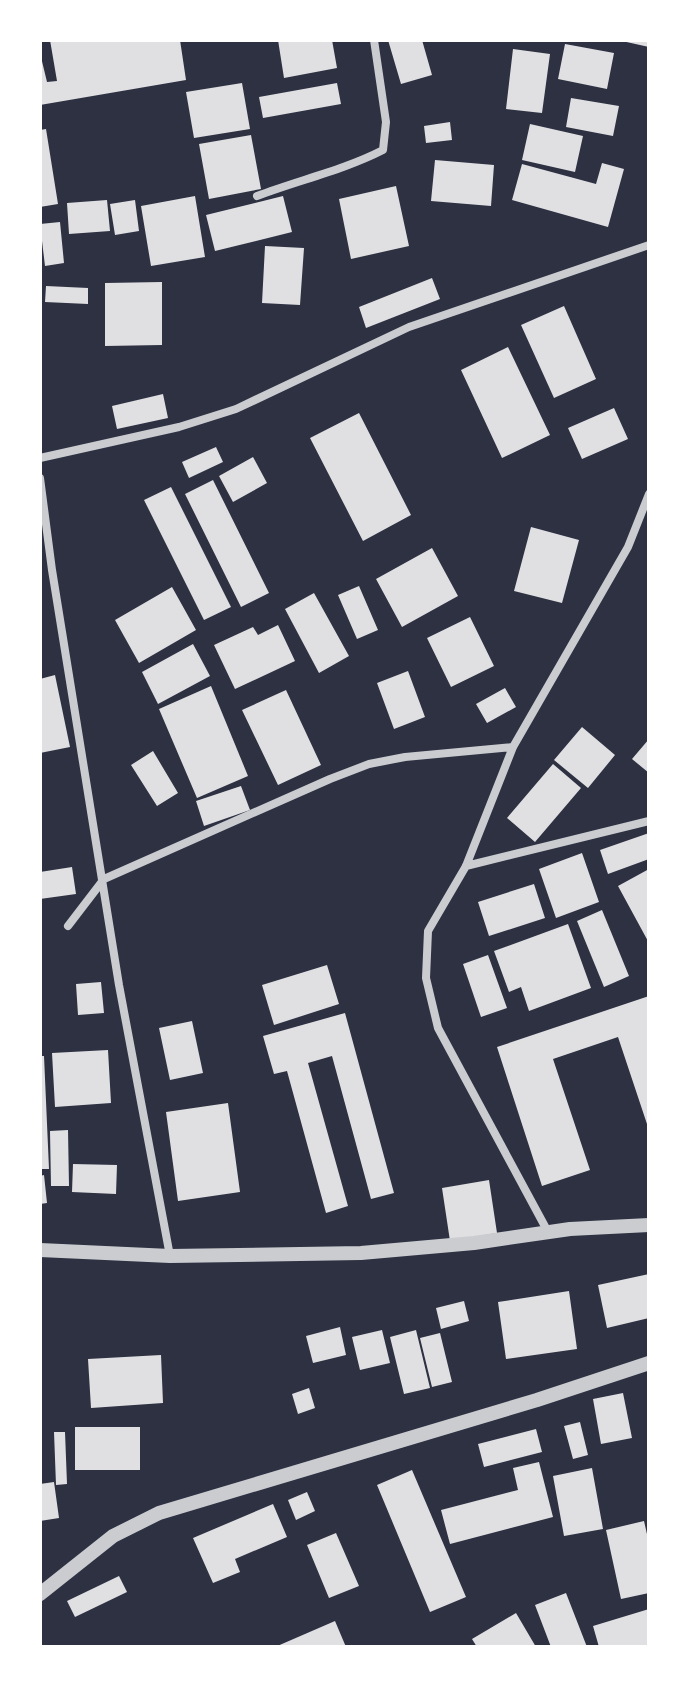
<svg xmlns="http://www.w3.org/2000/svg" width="689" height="1687" font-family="'Sofia Sans Condensed',sans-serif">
	<rect width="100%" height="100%" fill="#2d3142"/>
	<path fill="#e0e0e3" d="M50,40H180L186,80L40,105V53L47,82L57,81Z
		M278,40H332L337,68L284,78Z
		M388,40H422L432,75L401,84Z
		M622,40H649V47L622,41Z
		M565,44L614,53L607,89L558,79Z
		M513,49L550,54L542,113L506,109Z
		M242,83L250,129L194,138L186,92Z
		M337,83L341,104L263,118L259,97Z
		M571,98L619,106L613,136L566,127Z
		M450,122L452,140L426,143L424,126Z
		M530,124L583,136L575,172L522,160Z
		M46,129L58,204L40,207V130Z
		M251,135L261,189L209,199L199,144Z
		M435,160L494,165L491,206L431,201Z
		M602,163L624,169L608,227L512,200L522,164L596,184Z
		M396,186L409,246L351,259L339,199Z
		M195,196L205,257L151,266L141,206Z
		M283,196L292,232L215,251L206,215Z
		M107,200L110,231L69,234L67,203Z
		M135,200L139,231L115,235L110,204Z
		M60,222L64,263L45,266L40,224Z
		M265,246L304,248L300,305L262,303Z
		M432,278L440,299L366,328L359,307Z
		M162,282V345L105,346V283Z
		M46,286L88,288V304L45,302Z
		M564,306L596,379L554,398L521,325Z
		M508,347L550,435L502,458L461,370Z
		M163,394L168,418L117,429L112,406Z
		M614,408L628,439L582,459L568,428Z
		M359,413L411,515L363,541L310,438Z
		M216,447L223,462L189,478L182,462Z
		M253,457L267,483L233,502L219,476Z
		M213,480L269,593L241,607L185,494Z
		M171,487L231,607L204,620L144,500Z
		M531,527L579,540L562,603L514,591Z
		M432,548L458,596L402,627L376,579Z
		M359,586L378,630L357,639L338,595Z
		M172,587L196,630L139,663L115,620Z
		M314,593L349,656L319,673L285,609Z
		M470,617L494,666L451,687L427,638Z
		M278,625L295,661L235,689L214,645L253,627L258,635Z
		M193,644L210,676L158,704L142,672Z
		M408,671L425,717L394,729L377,683Z
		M55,675L70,747L40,753V679Z
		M211,686L248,776L197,798L159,709Z
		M505,688L516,707L487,723L476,704Z
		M286,690L321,765L278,785L242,710Z
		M582,727L615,755L588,788L554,760Z
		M649,739V773L632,759Z
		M153,751L178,793L157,806L131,765Z
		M553,764L581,788L535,842L507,818Z
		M241,786L250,810L204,826L196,801Z
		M649,833V859L608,874L600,850Z
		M582,853L599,902L556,918L539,869Z
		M72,867L76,894L40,899V872Z
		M649,869V943L618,886Z
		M534,884L545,918L489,936L478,902Z
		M602,910L629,976L604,987L577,921Z
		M568,924L591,988L529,1011L521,987L509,992L494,951Z
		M488,955L507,1008L481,1017L463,964Z
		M327,965L339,1004L274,1025L262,985Z
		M101,982L104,1013L78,1015L76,984Z
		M649,996V1130L618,1037L553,1059L590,1170L542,1186L497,1047Z
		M345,1013L394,1193L371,1199L332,1056L308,1063L348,1206L326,1213L287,1071L274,1074L263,1036Z
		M192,1021L203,1073L170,1080L159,1028Z
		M108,1050L111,1103L55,1107L52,1053Z
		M40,1056H44L49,1169H40Z
		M228,1103L240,1192L178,1201L166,1112Z
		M68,1130L69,1186H51L50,1131Z
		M73,1164L117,1165L116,1194L72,1192Z
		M44,1175L47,1203L40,1204V1176Z
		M489,1180L497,1233L450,1241L442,1188Z
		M649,1274V1318L607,1328L598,1285Z
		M569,1291L577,1349L506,1359L498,1302Z
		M464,1301L469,1321L441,1329L436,1308Z
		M340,1327L346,1355L313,1363L306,1336Z
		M382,1330L390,1363L360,1370L352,1337Z
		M416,1330L430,1388L404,1394L390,1337Z
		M440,1333L452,1382L432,1387L420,1338Z
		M161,1355L163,1403L91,1408L88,1359Z
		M309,1388L315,1408L298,1414L292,1394Z
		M623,1393L632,1438L601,1444L593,1399Z
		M580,1422L588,1455L573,1459L564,1426Z
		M75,1427H140V1470H75Z
		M536,1429L542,1452L484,1467L478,1444Z
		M54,1432H65L67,1484L56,1485Z
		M539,1462L553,1517L450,1544L441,1510L518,1490L513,1468Z
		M592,1468L603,1529L564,1536L553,1476Z
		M412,1470L466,1597L430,1612L377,1485Z
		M54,1482L59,1518L40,1521V1484Z
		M307,1492L315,1511L296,1520L288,1500Z
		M273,1504L287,1537L235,1559L240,1572L213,1583L193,1538Z
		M644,1521L649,1543V1593L621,1599L606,1530Z
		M336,1533L359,1586L329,1598L307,1545Z
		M119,1576L127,1592L75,1617L67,1601Z
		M566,1593L587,1647H551L535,1605Z
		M649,1609V1647H599L593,1626Z
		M516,1613L536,1647H477L472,1639Z
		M335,1621L346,1647H275Z"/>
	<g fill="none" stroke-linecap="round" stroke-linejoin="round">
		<path stroke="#caccd0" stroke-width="8" d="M257,196C299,180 344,170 383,150L386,122L374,40
			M40,458L179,427L236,409L409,327L649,245
			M40,478L52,570L119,985L170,1256
			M466,866L649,821
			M68,926L104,879L330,779L369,764L405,757L513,747
			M548,1232L438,1028L426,978L428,931L466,866L513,747L628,547L649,494"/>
		<path stroke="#caccd0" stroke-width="14" d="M40,1250L170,1256L361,1253L474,1243L570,1229L649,1225
			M40,1594L113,1536L159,1513L537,1400L649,1363"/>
	</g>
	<rect width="689" height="1687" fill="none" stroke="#ffffff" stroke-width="84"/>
</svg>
